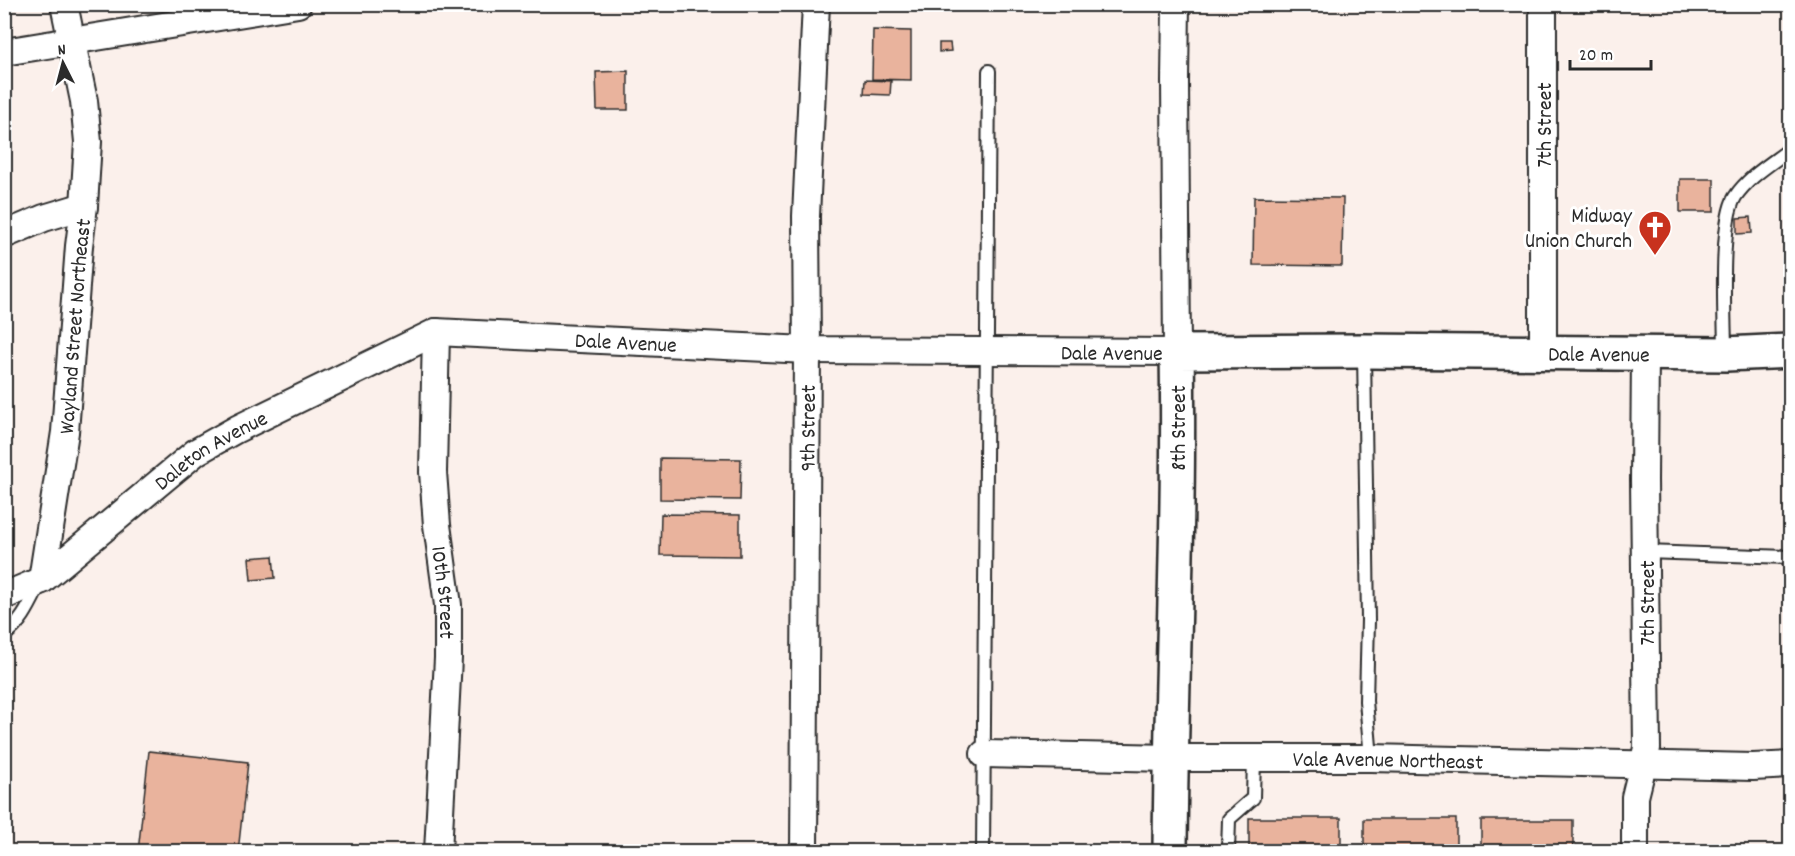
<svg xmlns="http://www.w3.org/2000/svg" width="1795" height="856" font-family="Dekko,sans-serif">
	<rect width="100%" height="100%" fill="#fbf0eb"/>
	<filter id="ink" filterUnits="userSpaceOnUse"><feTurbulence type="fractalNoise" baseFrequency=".0167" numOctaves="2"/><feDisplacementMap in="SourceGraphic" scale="12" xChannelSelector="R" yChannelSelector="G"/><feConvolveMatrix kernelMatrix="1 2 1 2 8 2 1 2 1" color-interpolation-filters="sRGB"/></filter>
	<g filter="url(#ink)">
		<path fill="#e9b39d" stroke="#2b2b2b" stroke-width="1.5" d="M873,30L911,31V80L872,79Z
			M939,43H950L951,51L939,52Z
			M628,71V110H597L596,72Z
			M865,80L891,81L890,95L864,94Z
			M1680,179H1714V212H1680Z
			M1254,197L1343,198L1342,266L1253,265Z
			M1751,217L1752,233L1737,234V218Z
			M660,458L741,459L740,500L660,499Z
			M661,514L740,515V556L660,555Z
			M273,556L275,578L251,580L249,558Z
			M149,751L248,762L238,852H138Z
			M1249,818H1341V852H1249Z
			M1364,819H1456V852H1364Z
			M1481,820H1573V852H1481Z"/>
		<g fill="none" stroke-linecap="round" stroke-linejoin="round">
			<defs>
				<path id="lane" d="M1364,352L1368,620L1366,701L1371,758
					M1725,353C1725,319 1719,223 1735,197C1748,177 1772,163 1790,149
					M1646,552L1790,557
					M4,635C22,624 31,602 40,584
					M983,852L989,71
					M1228,852L1229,819L1253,798L1254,758"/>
				<g id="street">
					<path d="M1543,4V354"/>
					<path d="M4,52L298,4"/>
					<path d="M4,235L44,218L84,206"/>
					<path id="s1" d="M436,332L433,472L437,525L448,605V658L438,852"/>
					<path id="s2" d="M42,580L65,432L79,246L84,206L88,142L84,101L64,4"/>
					<path id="s3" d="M4,596L42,580L196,452L237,429L436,332L807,350L1177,352L1175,81L1176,4"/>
					<path id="s4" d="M984,754L1171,758H1371L1753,767L1790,765"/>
					<path id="s5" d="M804,852L807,350L806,216L816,4"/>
					<path d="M1635,852V797L1647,748L1644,480L1645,353"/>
				</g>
				<g id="secondary">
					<path id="s6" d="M1170,852C1171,685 1180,518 1177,352L1364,351L1726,354L1790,351"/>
				</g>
			</defs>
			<use href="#lane" stroke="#2b2b2b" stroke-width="16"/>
			<use href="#street" stroke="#2b2b2b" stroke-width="30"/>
			<use href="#secondary" stroke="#2b2b2b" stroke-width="38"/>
			<use href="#lane" stroke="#fff" stroke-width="12"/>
			<use href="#street" stroke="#fff" stroke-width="26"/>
			<use href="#secondary" stroke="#fff" stroke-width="33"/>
		</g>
	</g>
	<defs>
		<symbol id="church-pin" viewBox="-11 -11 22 30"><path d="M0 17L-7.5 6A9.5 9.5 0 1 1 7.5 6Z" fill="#c8321e" stroke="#fff"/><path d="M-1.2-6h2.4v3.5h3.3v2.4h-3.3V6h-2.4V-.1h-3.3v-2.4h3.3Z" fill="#fff"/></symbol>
	</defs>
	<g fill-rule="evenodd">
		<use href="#church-pin" x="1636" y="208" width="38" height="52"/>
	</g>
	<g text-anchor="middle" stroke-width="6" stroke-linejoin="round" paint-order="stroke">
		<g font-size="22" fill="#2b2b2b" stroke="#fff">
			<text transform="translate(1543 125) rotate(-90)" y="8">7th Street</text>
			<text dy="8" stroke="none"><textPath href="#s2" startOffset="256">Wayland Street Northeast</textPath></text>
			<text dy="8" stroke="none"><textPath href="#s3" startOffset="700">Dale Avenue</textPath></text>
			<text dy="8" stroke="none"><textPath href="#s3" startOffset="1186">Dale Avenue</textPath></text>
			<text dy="8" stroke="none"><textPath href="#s6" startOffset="922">Dale Avenue</textPath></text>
			<text dy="8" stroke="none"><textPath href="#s5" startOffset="424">9th Street</textPath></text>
			<text transform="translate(1177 428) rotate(-90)" y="8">8th Street</text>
			<text dy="8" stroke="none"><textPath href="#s3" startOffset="255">Daleton Avenue</textPath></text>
			<text dy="8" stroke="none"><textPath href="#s1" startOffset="261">10th Street</textPath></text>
			<text transform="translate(1646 603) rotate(-90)" y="8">7th Street</text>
			<text dy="8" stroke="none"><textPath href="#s4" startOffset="404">Vale Avenue Northeast</textPath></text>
		</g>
		<g font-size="22" fill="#2b2b2b" stroke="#fff" text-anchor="end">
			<text x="1632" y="222">Midway<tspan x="1632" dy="25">Union Church</tspan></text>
		</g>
	</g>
	<rect width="1795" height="856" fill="none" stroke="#fff" stroke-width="24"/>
	<rect x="12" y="12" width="1771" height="832" fill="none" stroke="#2b2b2b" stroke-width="2" filter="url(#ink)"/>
	<g transform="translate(63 63) rotate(354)" stroke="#ffffff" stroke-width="4.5" paint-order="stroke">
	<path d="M0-4.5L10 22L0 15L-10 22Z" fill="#2b2b2b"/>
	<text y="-9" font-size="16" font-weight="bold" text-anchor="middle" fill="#2b2b2b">N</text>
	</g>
	<path d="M1570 60v9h81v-9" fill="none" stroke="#2b2b2b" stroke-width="3"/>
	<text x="1579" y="60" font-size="18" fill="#2b2b2b" stroke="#ffffff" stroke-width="4.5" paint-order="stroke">20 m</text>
</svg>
